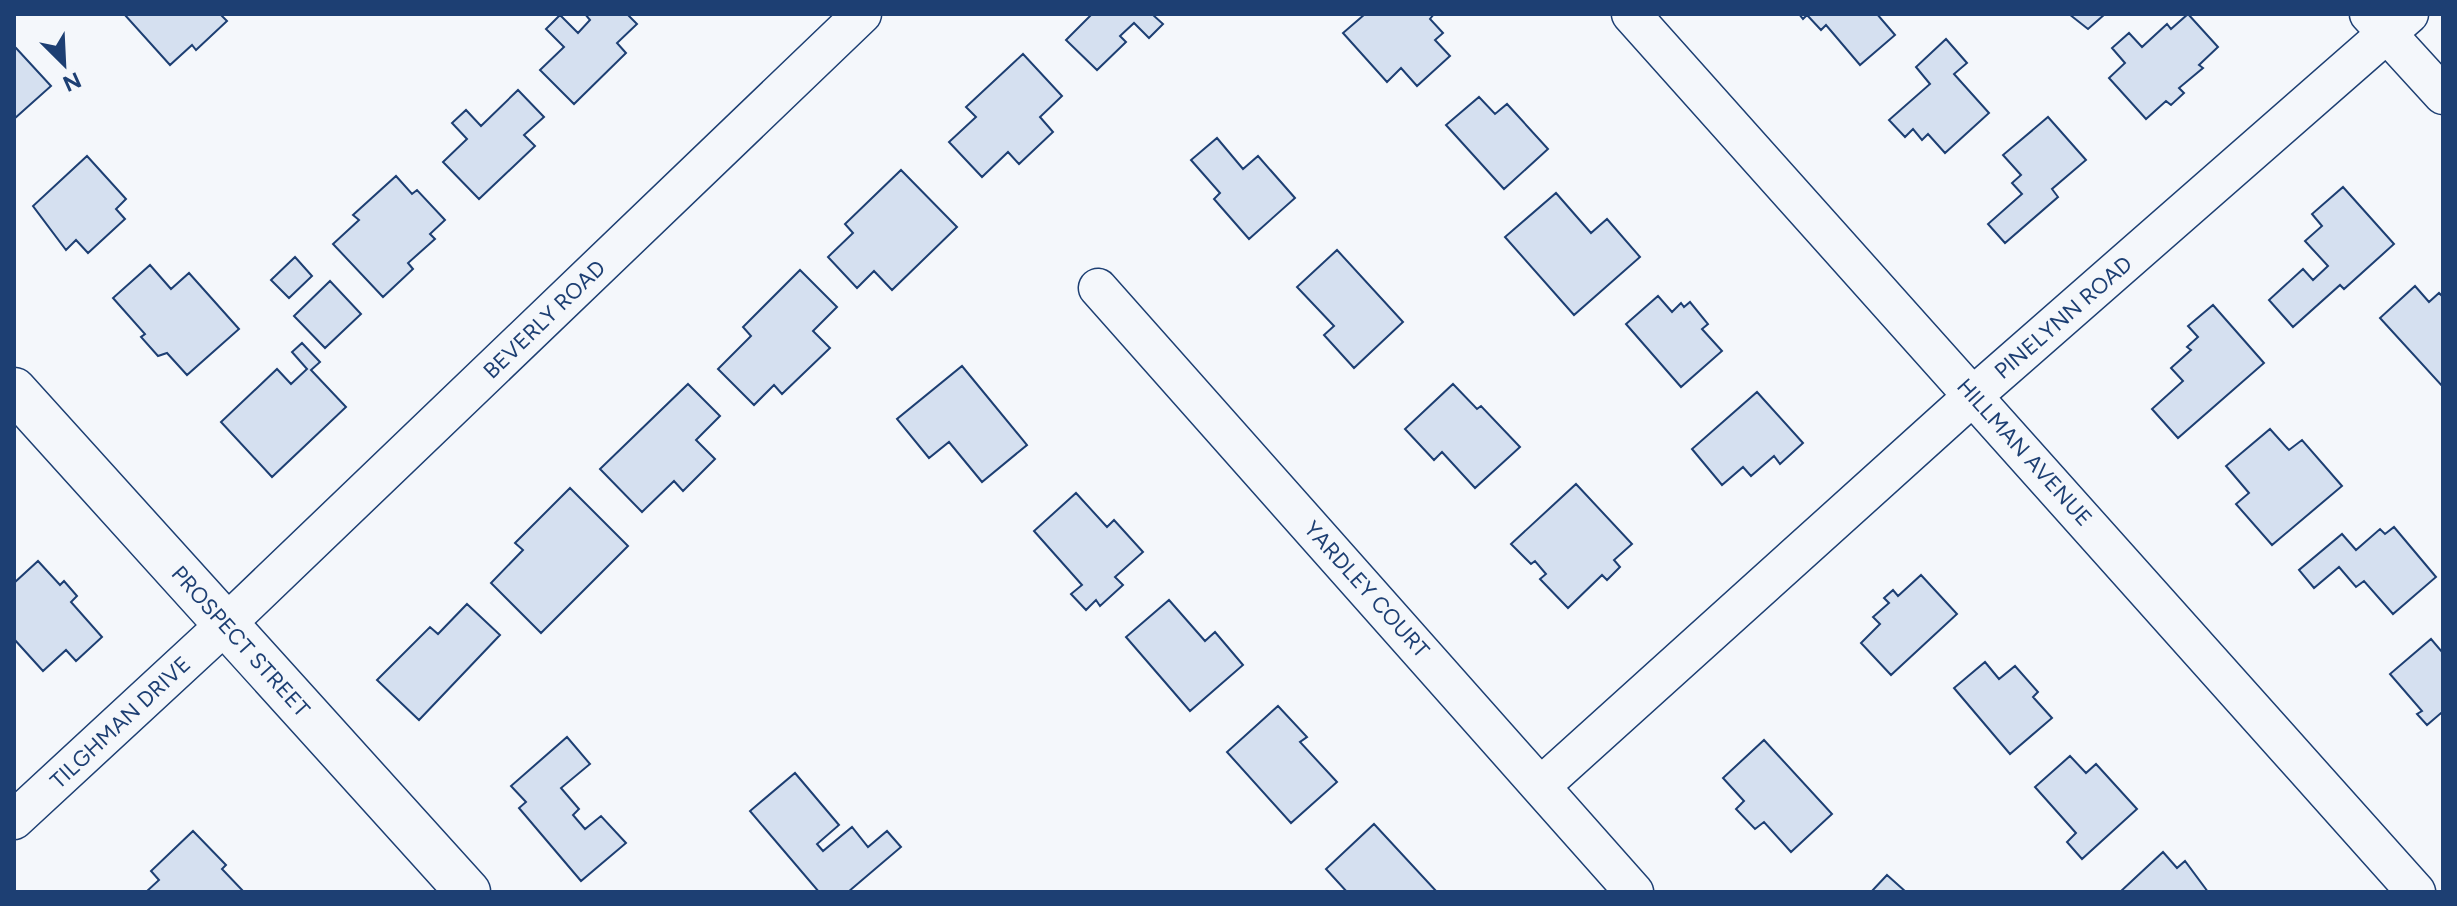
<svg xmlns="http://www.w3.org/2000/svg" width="2457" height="906" font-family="Figtree,sans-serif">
	<rect width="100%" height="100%" fill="#f4f7fb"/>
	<path fill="#d5e0f0" stroke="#1d3f73" stroke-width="2" d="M124,14H220L227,21L196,50L192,45L170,65Z
		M585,14H627L637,24L617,43L626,53L574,104L540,70L564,47L546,29L560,15L578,33L590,20Z
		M1092,14H1152L1163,24L1149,38L1134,23L1120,36L1126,42L1097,70L1066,40Z
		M1365,14H1434L1430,19L1443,33L1435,40L1450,56L1417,86L1401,68L1387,82L1343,33Z
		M1799,14H1877L1895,35L1860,65L1826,25L1821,30L1807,15L1803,19Z
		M2069,14H2105L2088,29Z
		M2188,14L2218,47L2199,65L2203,68L2179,88L2184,93L2171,105L2166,101L2146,119L2109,78L2125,63L2112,48L2129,33L2142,47L2167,24L2171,29Z
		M1946,39L1967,63L1954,74L1989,113L1945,153L1928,134L1922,140L1913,129L1905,137L1889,120L1930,84L1916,67Z
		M16,48L51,86L14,119V49Z
		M1023,54L1062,96L1040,117L1053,132L1019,164L1008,152L982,177L949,142L976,117L966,107Z
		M518,90L544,117L524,135L535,146L479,199L443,162L467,139L452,123L466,110L481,126Z
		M1479,97L1495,114L1507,104L1548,149L1504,189L1446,125Z
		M2048,117L2086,160L2052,189L2058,197L2005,243L1988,224L2022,194L2012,183L2021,175L2003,155Z
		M1217,138L1243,169L1258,156L1295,198L1249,239L1214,199L1220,193L1191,160Z
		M87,156L126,199L116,209L125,219L88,253L76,240L66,250L33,206Z
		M901,170L957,227L892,290L874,271L857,288L828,257L853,233L845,224Z
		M396,176L412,194L417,190L445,220L430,234L435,239L408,263L413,269L383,297L333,244L359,220L353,215Z
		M2343,187L2394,244L2344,289L2340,285L2293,327L2269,300L2303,269L2313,280L2328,266L2305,241L2322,226L2312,214Z
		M1556,193L1591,233L1607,219L1640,257L1574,315L1505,237Z
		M1337,250L1403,322L1354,368L1324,335L1334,326L1297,287Z
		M295,257L312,276L289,298L271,280Z
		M150,265L171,289L189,273L239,329L187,375L167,353L158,356L141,337L145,334L113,298Z
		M800,270L837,307L813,331L830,348L782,394L774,385L754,405L718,369L751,336L743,327Z
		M330,281L361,314L325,348L294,316Z
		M2415,286L2429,302L2439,293L2443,297V387L2380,318Z
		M1658,296L1672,312L1681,303L1684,307L1690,302L1708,324L1702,329L1722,351L1681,387L1626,324Z
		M2213,305L2264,363L2178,438L2152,409L2183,381L2171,368L2191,350L2187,347L2198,337L2188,326Z
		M302,343L320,362L311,370L346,407L272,477L221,422L277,369L291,384L307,369L292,352Z
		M962,366L1027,445L982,482L949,442L929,458L897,419Z
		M688,384L720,416L696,440L715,459L683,491L674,481L642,512L600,469Z
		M1453,384L1477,409L1481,406L1520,447L1475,488L1442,452L1434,460L1405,429Z
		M1757,392L1803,443L1780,464L1774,456L1751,476L1743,467L1722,485L1692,449Z
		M2270,429L2289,450L2302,440L2342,486L2272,545L2236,504L2249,493L2226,466Z
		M1576,484L1632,544L1614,560L1620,567L1607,580L1602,575L1568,608L1540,579L1546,574L1535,561L1531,564L1511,544Z
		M570,488L628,546L541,633L491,583L523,550L515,543Z
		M1076,493L1107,527L1114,520L1143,552L1115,577L1123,585L1100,606L1096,600L1086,610L1071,594L1082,585L1034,531Z
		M2394,527L2436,577L2393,614L2364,581L2356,587L2339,567L2314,588L2299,570L2342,534L2356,550L2380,529L2385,534Z
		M38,561L60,585L64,581L77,596L71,602L102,637L76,661L66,650L43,671L14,639V583Z
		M1921,575L1957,614L1891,675L1861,643L1880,624L1873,617L1889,603L1884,598L1893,590L1898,596Z
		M1169,600L1205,641L1215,632L1243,665L1190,711L1126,637Z
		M467,604L500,635L419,720L377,680L430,627L438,634Z
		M2431,639L2443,653V715L2441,713L2427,725L2417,714L2422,711L2390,674Z
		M1985,662L1999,679L2015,666L2038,692L2033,697L2052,718L2010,754L1954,688Z
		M1278,706L1307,737L1300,742L1337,782L1291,823L1227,752Z
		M567,737L590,764L561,788L579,809L573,815L585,829L601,816L626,843L581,881L519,808L526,802L511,786Z
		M1764,740L1832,814L1791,852L1764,822L1755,829L1736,809L1744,801L1723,778Z
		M2070,756L2086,773L2096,764L2137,809L2082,859L2067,842L2076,833L2035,787Z
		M795,773L839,825L817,844L823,851L852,827L868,847L887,831L901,847L848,892H819L750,811Z
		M1374,824L1437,892H1347L1326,869Z
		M193,831L226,865L222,869L244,892H146L159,880L151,871Z
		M2163,852L2177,868L2185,861L2208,892H2120Z
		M1887,875L1906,892H1871Z"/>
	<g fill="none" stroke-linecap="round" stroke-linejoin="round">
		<defs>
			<path id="street" d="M1631,14L2416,892
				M2369,14L2443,95
				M1098,288L1634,892
				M1542,785L1974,395L2409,14
				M14,820L226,624L862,14"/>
			<path id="secondary" d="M14,390L468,892"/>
		</defs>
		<use href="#street" stroke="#1d3f73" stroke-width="41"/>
		<use href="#secondary" stroke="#1d3f73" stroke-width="47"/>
		<use href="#street" stroke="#f4f7fb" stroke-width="38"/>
		<use href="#secondary" stroke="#f4f7fb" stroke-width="44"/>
	</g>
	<g text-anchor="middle" stroke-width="6" stroke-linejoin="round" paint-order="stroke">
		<g font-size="22" fill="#1d3f73" stroke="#f4f7fb">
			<text transform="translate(2063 317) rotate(-41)" y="8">PINELYNN ROAD</text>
			<text transform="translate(544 319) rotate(-44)" y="8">BEVERLY ROAD</text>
			<text transform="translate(2025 452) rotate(48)" y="8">HILLMAN AVENUE</text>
			<text transform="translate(1367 589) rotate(48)" y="8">YARDLEY COURT</text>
			<text transform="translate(241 641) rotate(48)" y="8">PROSPECT STREET</text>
			<text transform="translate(120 722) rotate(-43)" y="8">TILGHMAN DRIVE</text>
		</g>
	</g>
	<rect width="2457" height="906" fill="none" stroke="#1d3f73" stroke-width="32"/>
	<g transform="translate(64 64) rotate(156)" stroke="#f4f7fb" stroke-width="6" paint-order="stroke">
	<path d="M0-6L14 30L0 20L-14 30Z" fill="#1d3f73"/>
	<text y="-12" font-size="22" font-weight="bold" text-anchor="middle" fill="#1d3f73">N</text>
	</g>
</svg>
